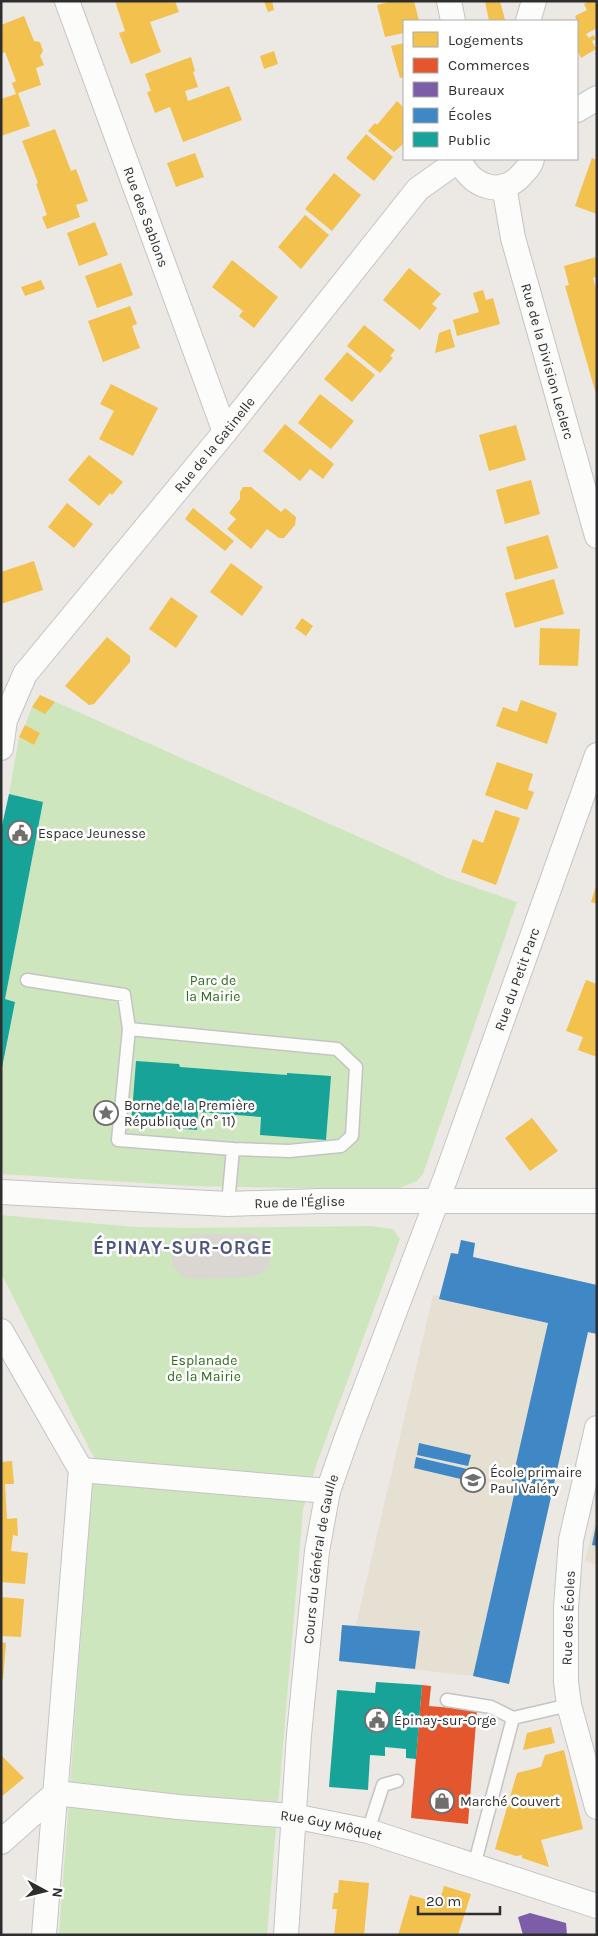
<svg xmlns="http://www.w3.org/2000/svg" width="598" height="1936" font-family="Karla,sans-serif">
	<rect width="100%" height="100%" fill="#ece8e4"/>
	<path fill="#e6e0d3" d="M461,1240L475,1243L473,1257L597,1285V1334L588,1333L509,1684L473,1676L339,1661L342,1625H356L433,1295L440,1296L451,1253L458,1254Z
		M597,1512V1565L585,1561Z"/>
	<path fill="#cee6be" d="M40,695L404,857L445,877L517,902L423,1174L417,1181L395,1190L191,1186L1,1174V1065H3L15,1002L5,999L43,802L9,794L19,737L34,745L40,733L25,725L32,707Z
		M1,1215L135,1227L188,1228L370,1226L393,1229L400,1239L317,1463L303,1510L267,1935H59L94,1458L1,1273Z"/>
	<path fill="#dad6d2" d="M193,1234H252L261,1238L269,1249L271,1258L268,1268L261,1274L248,1277L197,1279L184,1277L173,1266L171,1252L181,1237Z"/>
	<path fill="#f2c14e" d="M115,1H175L179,12L150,22L161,52L131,64L119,33L125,31Z
		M264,1H272L274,10L268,12Z
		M393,1H414L419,21H404V33L385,37L377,5Z
		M485,1H500L505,20L489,21Z
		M589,1H597V28L586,34L589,38L593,35L596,39L592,41L596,49L581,58L577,50V26L579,25L575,16L587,10L584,4Z
		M24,16L34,41L40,42L43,51L40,56L44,65L36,68L41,85L18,93L30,126L1,136V99L16,94L12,83L16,81L5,52L1,54V25Z
		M404,43V77L400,78L391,46Z
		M274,51L278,64L264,69L260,56Z
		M191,57L195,71L193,72L198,87L185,91L188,101L229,86L242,120L183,142L170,107L155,113L147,92L151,91L145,74Z
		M397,101L404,108V143L394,152L368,131L375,123L377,125Z
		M55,129L71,171L76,169L88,201L76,205L80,217L47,229L42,217L47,215L36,184L38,183L22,141Z
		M366,134L393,157L374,181L346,158Z
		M195,153L204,177L176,187L167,163Z
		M592,158L597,160V214L575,206Z
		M334,173L361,195L332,231L305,209Z
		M305,215L329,235L301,269L278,247Z
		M95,222L108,255L79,266L67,233Z
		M596,257L597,277L593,278L597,292L596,394L565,286L569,285L564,266Z
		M232,260L278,297L254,328L239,316L243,311L212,287Z
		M121,263L133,295L97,308L85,276Z
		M409,268L441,294L432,304L437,308L420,330L383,300Z
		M41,280L45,289L25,296L21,287Z
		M483,290L486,300L493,298L500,324L457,336L453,320L479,312L473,293Z
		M130,306L137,324L132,326L140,348L103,362L88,321Z
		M364,325L395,350L390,356L393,358L380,373L347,346Z
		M450,329L455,347L435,353L439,333Z
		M347,352L375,375L352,402L324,379Z
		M111,384L158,408L133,456L99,439L114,411L100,404Z
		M320,394L354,421L331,449L298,423Z
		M285,424L334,464L323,479L310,469L300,481L263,451Z
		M516,425L526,460L489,471L479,435Z
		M89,455L123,482L112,495L110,493L99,506L68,480Z
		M531,480L540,514L505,524L496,490Z
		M243,487H251L281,512L285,508L296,517L295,525L284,538H279L267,529L251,549L227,529L236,519L229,513L240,499V492Z
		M67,503L93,524L74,548L48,527Z
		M193,508L234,541L225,551L185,519Z
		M548,535L558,568L515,580L506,547Z
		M34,561L43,590L1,604V572Z
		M231,563L263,587L242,616L210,592Z
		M554,579L564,614L515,628L505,593Z
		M171,597L198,616L176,648L149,629Z
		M302,618L313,626L306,636L295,628Z
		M540,628L580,629L578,666L539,665Z
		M107,637L130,656V662L94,704L89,705L65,686Z
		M40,695L55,702L45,714L32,707Z
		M521,700L557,713L547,744L496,726L503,707L517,712Z
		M25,725L40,733L34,745L19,737Z
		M497,762L533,774L528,790L534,792L527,810L485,795Z
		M495,810L520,818L496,885L461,872L473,839L483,843Z
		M596,886L597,887V904L591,902Z
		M586,980L597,984V1057L578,1050L583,1037L566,1031Z
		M532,1118L558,1151L530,1171L505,1138Z
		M12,1461L14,1484H5L7,1519L17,1518L18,1536L13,1535L11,1551L28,1553L25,1584L1,1582V1462Z
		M1,1597L24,1599L21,1637L1,1636Z
		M1,1642L6,1643L3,1679H1Z
		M551,1727L555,1743L523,1750L527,1733Z
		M564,1750L583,1829L541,1840L549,1867L522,1858V1855L516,1856L495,1849L517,1773L541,1767L545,1755Z
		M1,1755L24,1778L1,1797Z
		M339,1880L369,1883L364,1935H334L337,1909H332L334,1893H338Z
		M444,1886L471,1894L458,1935H398L410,1895L439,1903Z"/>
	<path fill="#e4572e" d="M422,1685L431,1686L429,1706L477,1710L468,1824L411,1818Z"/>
	<path fill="#7b5ea7" d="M530,1913L566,1923L567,1935H523L518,1917Z"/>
	<path fill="#3f88c5" d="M461,1240L475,1243L473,1257L597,1285V1334L588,1332L509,1684L473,1676L517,1482L512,1481L548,1323L439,1299L451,1253L458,1254Z
		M419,1443L471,1455L468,1466L417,1455Z
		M416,1457L467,1469L465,1480L414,1468Z
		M596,1525H597V1546L592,1545Z
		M342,1625L420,1631L415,1669L339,1661Z"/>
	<path fill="#17a398" d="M9,794L43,802L5,999L15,1002L2,1068L1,830Z
		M136,1061L179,1064L180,1067L287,1075V1073L331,1076L326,1140L260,1135L261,1117L198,1112L197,1130L131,1125Z
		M376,1682L422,1685L416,1759L406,1758V1749L385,1747V1756L370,1755L368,1790L329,1787L337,1690L375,1693Z"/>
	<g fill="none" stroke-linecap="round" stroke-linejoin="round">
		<defs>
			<path id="service" d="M27,980L124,995L129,1029L118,1140L233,1149L228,1204
				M129,1029L337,1049L356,1067L352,1136L341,1146L289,1151L233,1149
				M447,1700L491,1707L513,1718
				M368,1831L383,1785L397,1781
				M474,1866L513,1718L569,1705"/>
			<g id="minor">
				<path id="s1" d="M67,1L225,432"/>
				<path d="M449,1L453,21"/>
				<path d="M528,21L534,1"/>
				<path d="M577,110L597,98"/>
				<path d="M459,159C471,188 503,199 524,172C528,168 531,164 532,159"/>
				<path id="s2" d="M504,186L513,238L597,536"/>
				<path id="s3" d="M1,748L5,720L25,674L225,432L418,189L459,160"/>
				<path id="s4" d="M1,1192L228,1204L320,1201H597"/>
				<path d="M1,1331L81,1470L44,1935"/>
				<path d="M597,1428L571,1540L566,1607V1682L569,1705L597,1807"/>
				<path d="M81,1470L328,1491"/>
				<path id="s5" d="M1,1842L56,1793L178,1807L293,1816L368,1831L597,1906"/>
				<path id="s6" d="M286,1935L299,1735L317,1551L328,1491L347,1437L447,1174L597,755"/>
			</g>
		</defs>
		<use href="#service" stroke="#c5c4c5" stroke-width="15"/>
		<use href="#minor" stroke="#c5c4c5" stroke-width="26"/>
		<use href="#service" stroke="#fcfcfb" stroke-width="12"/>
		<use href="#minor" stroke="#fcfcfb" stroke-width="24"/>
	</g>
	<defs>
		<symbol id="civic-ring" viewBox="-11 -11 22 22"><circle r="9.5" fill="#fff" stroke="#706f6e" stroke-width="1.5"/><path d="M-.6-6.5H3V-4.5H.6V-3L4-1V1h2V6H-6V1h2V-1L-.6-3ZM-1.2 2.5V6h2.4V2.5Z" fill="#706f6e"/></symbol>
		<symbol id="sight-ring" viewBox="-11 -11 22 22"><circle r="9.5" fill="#fff" stroke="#706f6e" stroke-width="1.5"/><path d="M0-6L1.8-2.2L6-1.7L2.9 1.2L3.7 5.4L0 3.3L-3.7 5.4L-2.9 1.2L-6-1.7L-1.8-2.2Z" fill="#706f6e"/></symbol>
		<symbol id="school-ring" viewBox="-11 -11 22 22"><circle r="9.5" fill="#fff" stroke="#706f6e" stroke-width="1.5"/><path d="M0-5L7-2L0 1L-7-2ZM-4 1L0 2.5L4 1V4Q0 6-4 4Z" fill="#706f6e"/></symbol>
		<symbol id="shop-ring" viewBox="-11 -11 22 22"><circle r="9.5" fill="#fff" stroke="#706f6e" stroke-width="1.5"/><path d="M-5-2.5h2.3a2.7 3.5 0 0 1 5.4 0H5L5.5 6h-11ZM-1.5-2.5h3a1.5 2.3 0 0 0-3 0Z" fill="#706f6e"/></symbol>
	</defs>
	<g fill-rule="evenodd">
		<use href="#civic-ring" x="6" y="819" width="28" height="28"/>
		<use href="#sight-ring" x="92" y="1099" width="28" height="28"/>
		<use href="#school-ring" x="459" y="1466" width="28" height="28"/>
		<use href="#civic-ring" x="363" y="1706" width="28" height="28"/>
		<use href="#shop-ring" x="428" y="1787" width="28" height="28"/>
	</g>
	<g text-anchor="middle" stroke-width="5" stroke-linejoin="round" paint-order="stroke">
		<g font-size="14" fill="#2e2e2e" stroke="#fff">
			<text dy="5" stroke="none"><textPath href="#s1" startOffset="230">Rue des Sablons</textPath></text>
			<text dy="5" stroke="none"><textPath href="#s2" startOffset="181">Rue de la Division Leclerc</textPath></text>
			<text dy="5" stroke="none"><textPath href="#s3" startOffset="376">Rue de la Gatinelle</textPath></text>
			<text dy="5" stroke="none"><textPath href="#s6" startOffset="992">Rue du Petit Parc</textPath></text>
			<text dy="5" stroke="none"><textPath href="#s4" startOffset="299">Rue de l'Église</textPath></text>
			<text dy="5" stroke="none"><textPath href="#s6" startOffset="378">Cours du Général de Gaulle</textPath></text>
			<text transform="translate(568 1618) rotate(-88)" y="5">Rue des Écoles</text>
			<text dy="5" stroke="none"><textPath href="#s5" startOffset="351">Rue Guy Môquet</textPath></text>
		</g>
		<g font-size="14" fill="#2e2e2e" stroke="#fff" text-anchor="start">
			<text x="38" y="838">Espace Jeunesse</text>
			<text x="124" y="1110">Borne de la Première<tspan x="124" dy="16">République (n° 11)</tspan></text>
			<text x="490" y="1477">École primaire<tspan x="490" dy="16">Paul Valéry</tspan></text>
			<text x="394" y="1725">Épinay-sur-Orge</text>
			<text x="460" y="1806">Marché Couvert</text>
		</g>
		<g font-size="14" fill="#2c6e1b" stroke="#fff">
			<text x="213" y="985">Parc de<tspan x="213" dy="16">la Mairie</tspan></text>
			<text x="204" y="1365">Esplanade<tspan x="204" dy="16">de la Mairie</tspan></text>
		</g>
		<g font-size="19" font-weight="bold" letter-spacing="1" fill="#4d5680" stroke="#fff">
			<text x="183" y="1254">ÉPINAY-SUR-ORGE</text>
		</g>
	</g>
	<rect width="598" height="1936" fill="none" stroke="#2e2e2e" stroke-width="5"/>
	<rect x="403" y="20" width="175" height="140" fill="#ffffff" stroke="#ababab"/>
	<rect x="413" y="32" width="25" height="15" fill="#f2c14e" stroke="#ababab"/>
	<text x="448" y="45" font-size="15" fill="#2e2e2e">Logements</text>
	<rect x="413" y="58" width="25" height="15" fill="#e4572e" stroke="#ababab"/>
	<text x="448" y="70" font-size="15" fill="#2e2e2e">Commerces</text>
	<rect x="413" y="82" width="25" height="15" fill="#7b5ea7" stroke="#ababab"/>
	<text x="448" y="95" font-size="15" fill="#2e2e2e">Bureaux</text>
	<rect x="413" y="108" width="25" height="15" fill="#3f88c5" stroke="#ababab"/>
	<text x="448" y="120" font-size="15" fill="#2e2e2e">Écoles</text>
	<rect x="413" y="132" width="25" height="15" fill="#17a398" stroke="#ababab"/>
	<text x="448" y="145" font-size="15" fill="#2e2e2e">Public</text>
	<g transform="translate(45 1891) rotate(97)" stroke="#ffffff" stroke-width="4" paint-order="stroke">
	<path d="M0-4L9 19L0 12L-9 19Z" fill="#2e2e2e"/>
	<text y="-8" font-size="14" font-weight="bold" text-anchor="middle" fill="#2e2e2e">N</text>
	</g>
	<path d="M418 1906v8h82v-8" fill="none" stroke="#2e2e2e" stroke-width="2.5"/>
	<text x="426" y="1906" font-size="15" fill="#2e2e2e" stroke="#ffffff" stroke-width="4" paint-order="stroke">20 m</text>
</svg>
